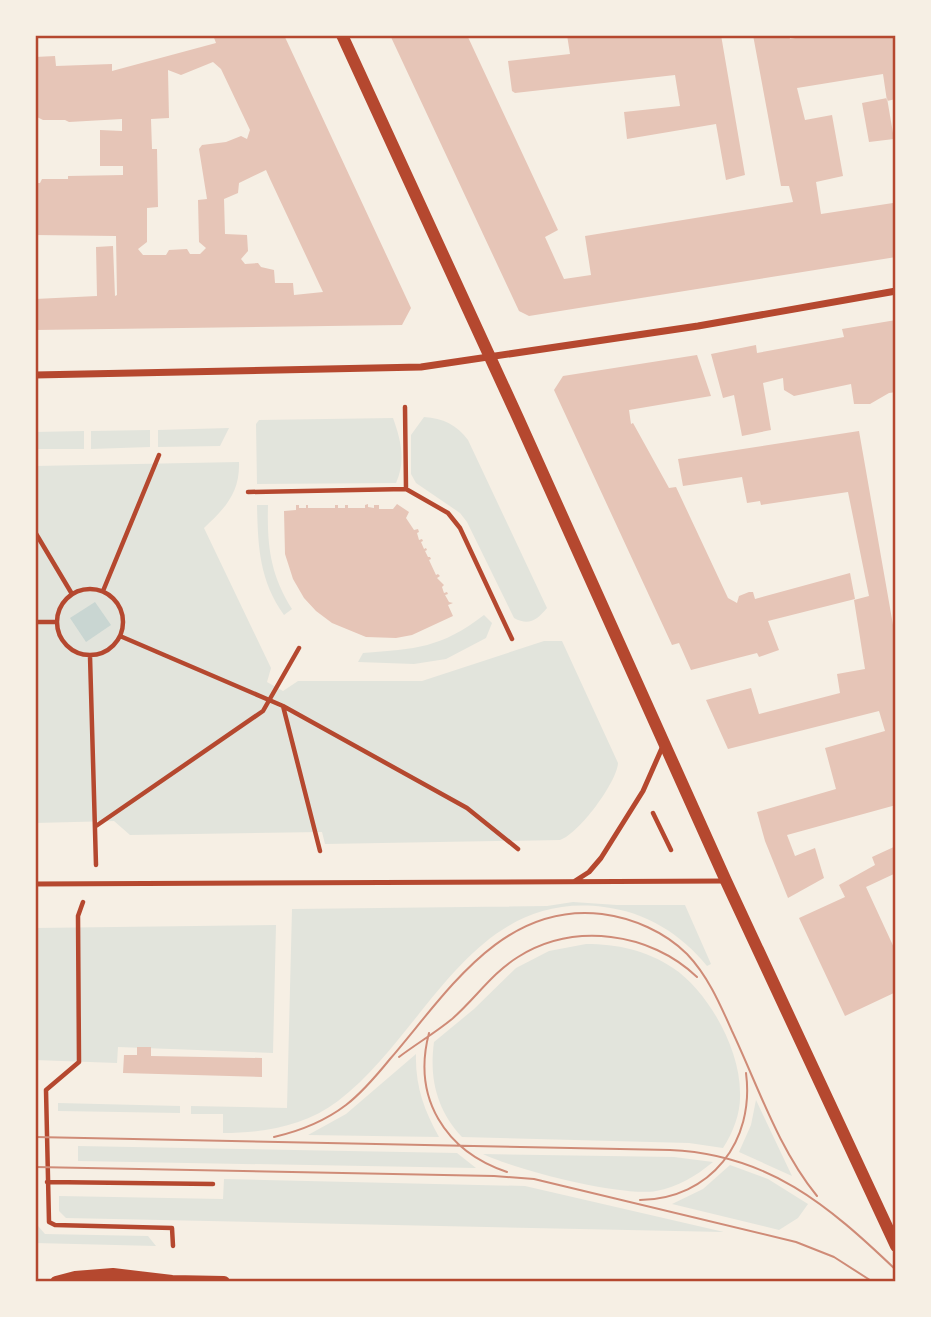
<svg xmlns="http://www.w3.org/2000/svg" width="931" height="1317" font-family="Cabin,sans-serif">
	<rect width="100%" height="100%" fill="#f6efe4"/>
	<path fill="#e2e4dc" d="M424,417C443,418 457,425 468,440L547,608C537,620 529,626 514,618L467,522L460,513L416,483L411,474V435Z
		M393,418C401,440 406,461 396,483L257,484L256,424L259,420Z
		M229,428L220,446L158,447V430Z
		M150,430V447L91,449V431Z
		M84,431V449H35V432Z
		M239,462C240,493 225,508 204,528L271,668L267,682L283,691L298,681H422L544,641H562L618,763C617,782 579,834 560,840L325,844L322,832L130,835L114,821L35,823V466Z
		M257,505H268C267,545 270,574 292,609L284,615C259,580 258,546 257,505Z
		M484,615L492,623L486,638L446,659L414,664L358,662L363,653C416,649 441,648 484,615Z
		M573,902L617,905H685L711,964L707,966C681,934 646,912 604,907C470,890 427,1033 338,1101C305,1126 264,1133 223,1133V1114H191V1106L287,1108L292,909L547,906Z
		M276,925L273,1053L118,1047L117,1063L35,1060V928Z
		M586,944C617,944 646,950 673,968C708,991 740,1049 740,1092C741,1112 734,1131 723,1148L689,1143L462,1137C437,1110 429,1079 434,1042L474,1009L516,968L549,951Z
		M416,1054C415,1085 424,1110 439,1137L308,1135L346,1114Z
		M756,1100L792,1176L739,1152L751,1125Z
		M58,1103L180,1106V1113L58,1111Z
		M78,1146L457,1153L476,1168L78,1161Z
		M483,1154L674,1157L713,1162C696,1176 678,1187 656,1191C621,1197 516,1170 483,1154Z
		M730,1165L768,1179L808,1204L798,1218L779,1230L672,1204L703,1189Z
		M35,1174H38V1226L45,1234L148,1236L156,1246L35,1243Z
		M224,1179L525,1186L724,1232L66,1218L59,1211V1196L223,1199Z"/>
	<path fill="#c9d6d2" d="M95,602L111,625L86,642L70,618Z"/>
	<path fill="#e6c5b7" fill-rule="evenodd" d="M213,35H284L411,308L402,325L35,330V299L97,296L96,247L113,246L115,296L117,295L116,236L35,235V183H40L42,179H68V176L123,175V166H100V130L122,131V119L69,122L65,120H43L35,116V57L55,56L56,66L112,64V71L216,43ZM213,62L221,69L250,130L247,139L241,136L226,142L202,145L199,149L207,199L198,200L199,242L206,248L200,254H190L187,249L169,250L166,255H143L138,249L147,242V208L158,207L157,149H152L151,119L169,118L168,70L181,75ZM266,170L270,179L323,292L294,295L293,283H275L274,270L261,267L258,263L245,264L241,259L248,251L247,235L225,234L224,199L238,193L239,183Z
		M390,35H467L558,230L545,237L564,279L591,275L585,236L793,202L789,186H781L753,35H789L790,39L811,35H896V99L887,101L883,74L797,88L805,120L832,115L843,176L816,182L821,214L893,203L896,216V257L529,316L519,311Z
		M567,35H721L745,175L726,180L716,124L627,139L624,112L680,106L675,75L515,93L512,91L508,61L570,54Z
		M887,98L894,139L869,142L862,103Z
		M896,320V392L889,393L870,404H854L851,384L794,396L784,390L783,378L763,383L771,430L742,436L734,395L723,398L711,354L756,345L757,353L844,337L842,329Z
		M697,355L711,396L629,410L631,424L633,423L669,488L676,487L728,598L737,603L739,596L749,592H753L755,599L850,573L855,599L768,621L779,650L759,657L757,653L691,670L679,643L672,645L554,390L563,376Z
		M859,431L896,642V805L787,835L795,856L815,848L824,878L788,898L765,841L757,812L836,789L825,748L885,731L879,711L728,749L706,700L751,688L759,714L840,693L837,674L865,669L854,600L869,596L848,492L761,505L760,501L747,503L742,477L683,486L678,459Z
		M368,504V507L374,508V505H379V509H393L397,504L409,512L406,518L414,530L418,529L419,532L417,533L419,540L422,539L423,541L421,542L424,549L426,548L427,550L425,551L428,557H430L431,559L429,560L436,575L438,574L440,576L437,578L444,585L442,587L444,593L447,592L448,594L445,595L449,602L453,603L448,605L453,616L412,635L396,638L366,637L332,623L316,611L304,598L293,579L285,554L284,511L296,510V505H299V508H306V505H308V508H335V505H338V508H345V505H348V508H365V505Z
		M896,846V873L866,887L896,952V992L845,1016L799,918L845,897L839,885L875,865L872,857Z
		M137,1047H151V1056L262,1058V1077L123,1073L124,1055H137Z"/>
	<g fill="none" stroke-linecap="round" stroke-linejoin="round">
		<path stroke="#b5482f" stroke-width="4.5" d="M405,407L406,489
			M248,492L406,489L448,513L460,528L512,639
			M35,532L72,594
			M57 622a33 33 0 1 1 66 0a33 33 0 1 1-66 0Z
			M103,591L159,455
			M35,622H57
			M120,636L283,706L467,808L518,849
			M90,656L96,865
			M283,706L320,851
			M653,813L671,850
			M96,826L263,711L299,648
			M83,902L78,916L79,1062L46,1090L49,1222L55,1225L172,1228L173,1246
			M47,1182L213,1184"/>
		<path stroke="#b5482f" stroke-width="5" d="M575,881L589,872L601,858L643,791L662,748
			M35,884L725,881"/>
		<path stroke="#b5482f" stroke-width="7" d="M35,375L421,367L698,326L896,291"/>
		<path stroke="#b5482f" stroke-width="12" d="M342,35L518,418L726,881L896,1246
			M56,1282L75,1277L113,1274L172,1281L224,1282"/>
		<path stroke="#cf8b77" stroke-width="2" d="M429,1033C412,1098 445,1151 507,1172
			M399,1057C416,1044 435,1033 452,1019C475,999 492,973 518,957C574,922 650,932 697,977
			M35,1137L670,1150C768,1154 828,1205 896,1270
			M274,1137C300,1131 325,1121 346,1105C363,1092 377,1075 390,1059C447,993 502,902 602,914C633,918 665,932 687,954C708,976 720,1004 732,1031C758,1086 778,1148 817,1196
			M35,1167L494,1176L534,1179L796,1242L834,1257L873,1282
			M640,1200C711,1199 755,1141 746,1073"/>
	</g>
	<rect width="931" height="1317" fill="none" stroke="#f6efe4" stroke-width="74"/>
	<rect x="37" y="37" width="857" height="1243" fill="none" stroke="#b5482f" stroke-width="2.5"/>
</svg>
